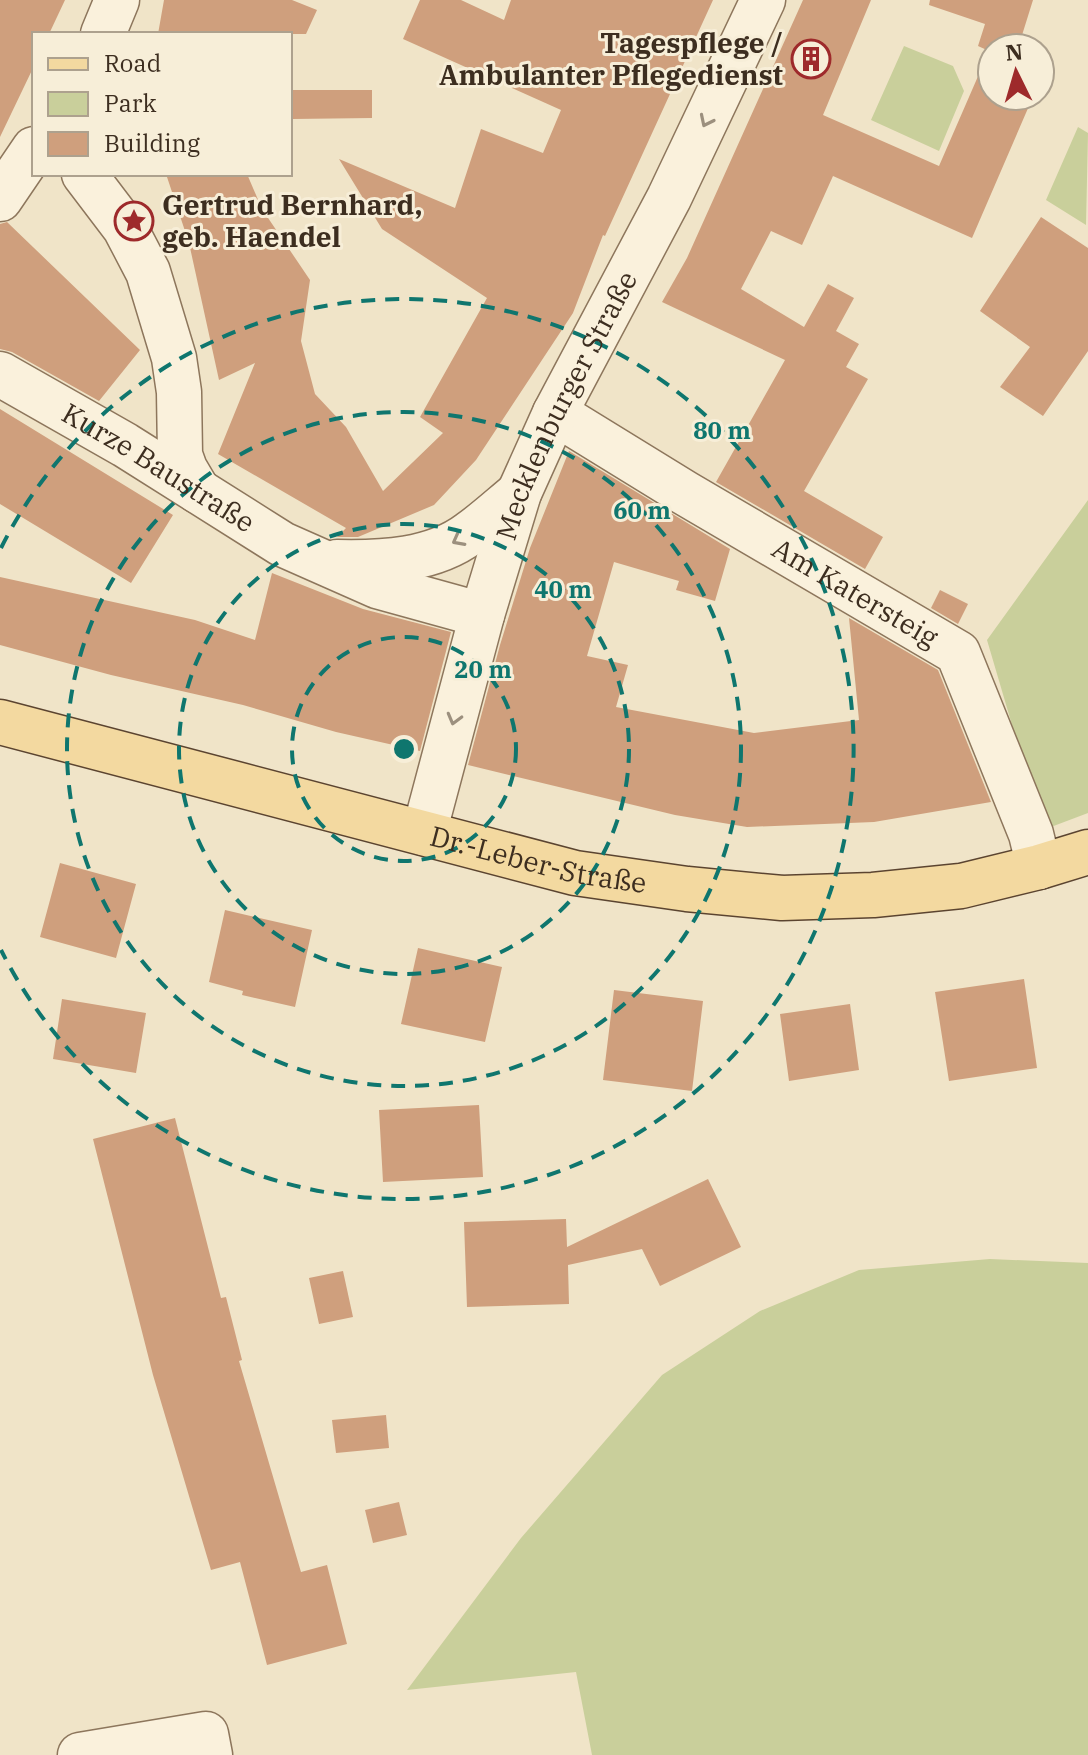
<svg xmlns="http://www.w3.org/2000/svg" width="1088" height="1755" font-family="'IBM Plex Serif',serif">
	<rect width="100%" height="100%" fill="#f0e4c8"/>
	<path fill="#c9cf9b" d="M904,46L953,66L964,91L939,151L871,120Z
		M1078,127L1088,133L1086,225L1046,200Z
		M1088,500V813L1043,830L987,640Z
		M990,1259L1088,1263V1755H592L576,1672L407,1690L521,1538L662,1375L760,1311L859,1270Z"/>
	<path fill="#cf9f7d" d="M0,0H65L49,34H34V66L0,137Z
		M164,0H292L317,10L306,34H158Z
		M420,0H461L504,20L511,0H713L605,236L603,235L573,313L476,460L434,505L358,537H337L346,528L218,454L255,363L219,380L189,243L166,174H247L262,209L310,280L301,341L315,394L346,427L383,491L443,433L420,417L487,298L382,229L339,159L455,208L481,129L543,153L561,110L403,39Z
		M803,0H871L823,115L939,166L989,51L978,46L985,24L929,5L930,0H1033L1018,48H992V96H1025L1032,99L972,238L833,176L802,245L771,231L741,289L804,327L828,284L854,298L836,331L859,344L846,367L868,379L804,491L883,537L865,569L716,482L785,360L662,302L687,258Z
		M293,90H372V118L293,119Z
		M1041,217L1088,248V351L1043,416L1000,387L1030,347L980,311Z
		M7,222L140,350L99,401L12,352L0,349V224Z
		M0,409L173,515L131,583L0,504Z
		M569,451L730,549L715,601L676,590L679,581L614,562L587,656L628,665L616,707L754,733L859,720L849,618L938,670L991,802L874,822L747,827L675,815L468,765L500,645L530,548Z
		M272,573L363,609L451,632L420,751L336,732L243,705L111,675L0,645V577L195,620L255,640Z
		M940,590L968,604L958,624L931,608Z
		M60,863L136,884L116,958L40,937Z
		M225,910L312,930L295,1007L242,995L243,991L209,982Z
		M418,948L502,967L485,1042L401,1024Z
		M1024,979L1037,1068L949,1081L935,992Z
		M614,990L703,1001L692,1091L603,1080Z
		M62,999L146,1013L136,1073L53,1059Z
		M850,1004L859,1070L789,1081L780,1014Z
		M479,1105L483,1177L383,1182L379,1110Z
		M175,1118L221,1298L226,1297L242,1360L239,1361L301,1572L327,1565L347,1644L267,1665L240,1562L211,1570L153,1375L93,1139Z
		M708,1179L741,1247L660,1286L642,1249L568,1265L569,1304L467,1307L464,1222L566,1219L567,1247Z
		M343,1271L353,1317L319,1324L309,1278Z
		M386,1415L389,1448L336,1453L332,1420Z
		M399,1502L407,1535L373,1543L365,1510Z"/>
	<g fill="none" stroke-linecap="round" stroke-linejoin="round">
		<defs>
			<g id="minor">
				<path d="M103,34L117,0"/>
				<path d="M84,174L125,228L148,272L174,358L179,392L180,455L185,469L198,491"/>
				<path d="M0,199L34,149"/>
				<path id="s1" d="M0,374L125,445L282,544L377,586L482,615"/>
				<path id="s2" d="M555,413L685,493L958,653L1031,834L1039,867"/>
				<path d="M337,562C381,563 433,561 470,533C487,521 503,506 519,493"/>
				<path id="s3" d="M424,833L482,615L519,493L555,413L669,198L763,0"/>
				<path d="M80,1755L206,1734L210,1755"/>
			</g>
			<g id="major">
				<path id="s4" d="M0,722L575,873L687,889L782,898L873,895L961,886L1039,867L1088,852"/>
			</g>
		</defs>
		<use href="#minor" stroke="#8d765c" stroke-width="47"/>
		<use href="#major" stroke="#5b4430" stroke-width="47"/>
		<use href="#minor" stroke="#faf1dc" stroke-width="44"/>
		<use href="#major" stroke="#f3d9a0" stroke-width="44"/>
	</g>
	<defs><path id="oneway-chevron" d="M-2-3.5L2.5 0L-2 3.5" fill="none" stroke-width="1.6" stroke-linecap="round" stroke-linejoin="round" transform="scale(2)"/></defs>
	<g stroke="#9c907e">
		<use href="#oneway-chevron" transform="translate(706 121) rotate(116)"/>
		<use href="#oneway-chevron" transform="translate(458 540) rotate(152)"/>
		<use href="#oneway-chevron" transform="translate(454 719) rotate(105)"/>
	</g>
	<g fill="none" stroke="#0f766e" stroke-width="4" stroke-dasharray="14 10">
		<circle cx="404" cy="749" r="112"/>
		<circle cx="404" cy="749" r="225"/>
		<circle cx="404" cy="749" r="337"/>
		<path d="M1 548A450 450 0 1 1 1 950"/>
	</g>
	<defs>
		<symbol id="building-ring" viewBox="-11 -11 22 22"><circle r="9.5" fill="#f7eed8" stroke="#9e2a2b" stroke-width="1.5"/><path d="M-4-6H4V6H1V3H-1V6H-4ZM-2.5-4.3h1.7v1.8h-1.7ZM.8-4.3h1.7v1.8H.8ZM-2.5-1h1.7V.8h-1.7ZM.8-1h1.7V.8H.8Z" fill="#9e2a2b"/></symbol>
		<symbol id="sight-ring" viewBox="-11 -11 22 22"><circle r="9.5" fill="#f7eed8" stroke="#9e2a2b" stroke-width="1.5"/><path d="M0-6L1.8-2.2L6-1.7L2.9 1.2L3.7 5.4L0 3.3L-3.7 5.4L-2.9 1.2L-6-1.7L-1.8-2.2Z" fill="#9e2a2b"/></symbol>
	</defs>
	<g fill-rule="evenodd">
		<use href="#building-ring" x="789" y="37" width="44" height="44"/>
		<use href="#sight-ring" x="112" y="199" width="44" height="44"/>
	</g>
	<g text-anchor="middle" stroke-width="6" stroke-linejoin="round" paint-order="stroke">
		<g font-size="28" font-weight="bold" fill="#3d2e20" stroke="#f7eed8" text-anchor="end">
			<text x="783" y="53">Tagespflege /<tspan x="783" dy="32">Ambulanter Pflegedienst</tspan></text>
			<text x="162" y="215" text-anchor="start">Gertrud Bernhard,<tspan x="162" dy="32">geb. Haendel</tspan></text>
		</g>
		<g font-size="28" fill="#3d2e20" stroke="#f7eed8">
			<text dy="10" stroke="none"><textPath href="#s3" startOffset="452">Mecklenburger Straße</textPath></text>
			<text dy="10" stroke="none"><textPath href="#s1" startOffset="184">Kurze Baustraße</textPath></text>
			<text dy="10" stroke="none"><textPath href="#s2" startOffset="350">Am Katersteig</textPath></text>
			<text dy="10" stroke="none"><textPath href="#s4" startOffset="556">Dr.-Leber-Straße</textPath></text>
		</g>
	</g>
	<circle cx="404" cy="749" r="12" fill="#0f766e" stroke="#f7eed8" stroke-width="4"/>
	<g font-size="24" text-anchor="middle" font-weight="bold" fill="#0f766e" stroke="#f7eed8" stroke-width="6" stroke-linejoin="round" paint-order="stroke">
		<text x="722" y="439">80 m</text>
		<text x="642" y="519">60 m</text>
		<text x="563" y="598">40 m</text>
		<text x="483" y="678">20 m</text>
	</g>
	<rect x="32" y="32" width="260" height="144" fill="#f7eed8" stroke="#ada18e" stroke-width="2"/>
	<rect x="48" y="58" width="40" height="12" fill="#f3d9a0" stroke="#ada18e" stroke-width="2"/>
	<text x="104" y="72" font-size="24" fill="#3d2e20">Road</text>
	<rect x="48" y="92" width="40" height="24" fill="#c9cf9b" stroke="#ada18e" stroke-width="2"/>
	<text x="104" y="112" font-size="24" fill="#3d2e20">Park</text>
	<rect x="48" y="132" width="40" height="24" fill="#cf9f7d" stroke="#ada18e" stroke-width="2"/>
	<text x="104" y="152" font-size="24" fill="#3d2e20">Building</text>
	<g transform="translate(1016 72) rotate(355)"><circle r="38" fill="#f7eed8" stroke="#ada18e" stroke-width="2"/>
	<path d="M0-6L14 30L0 20L-14 30Z" fill="#9e2a2b"/>
	<text y="-12" font-size="22" font-weight="bold" text-anchor="middle" fill="#3d2e20">N</text>
	</g>
</svg>
